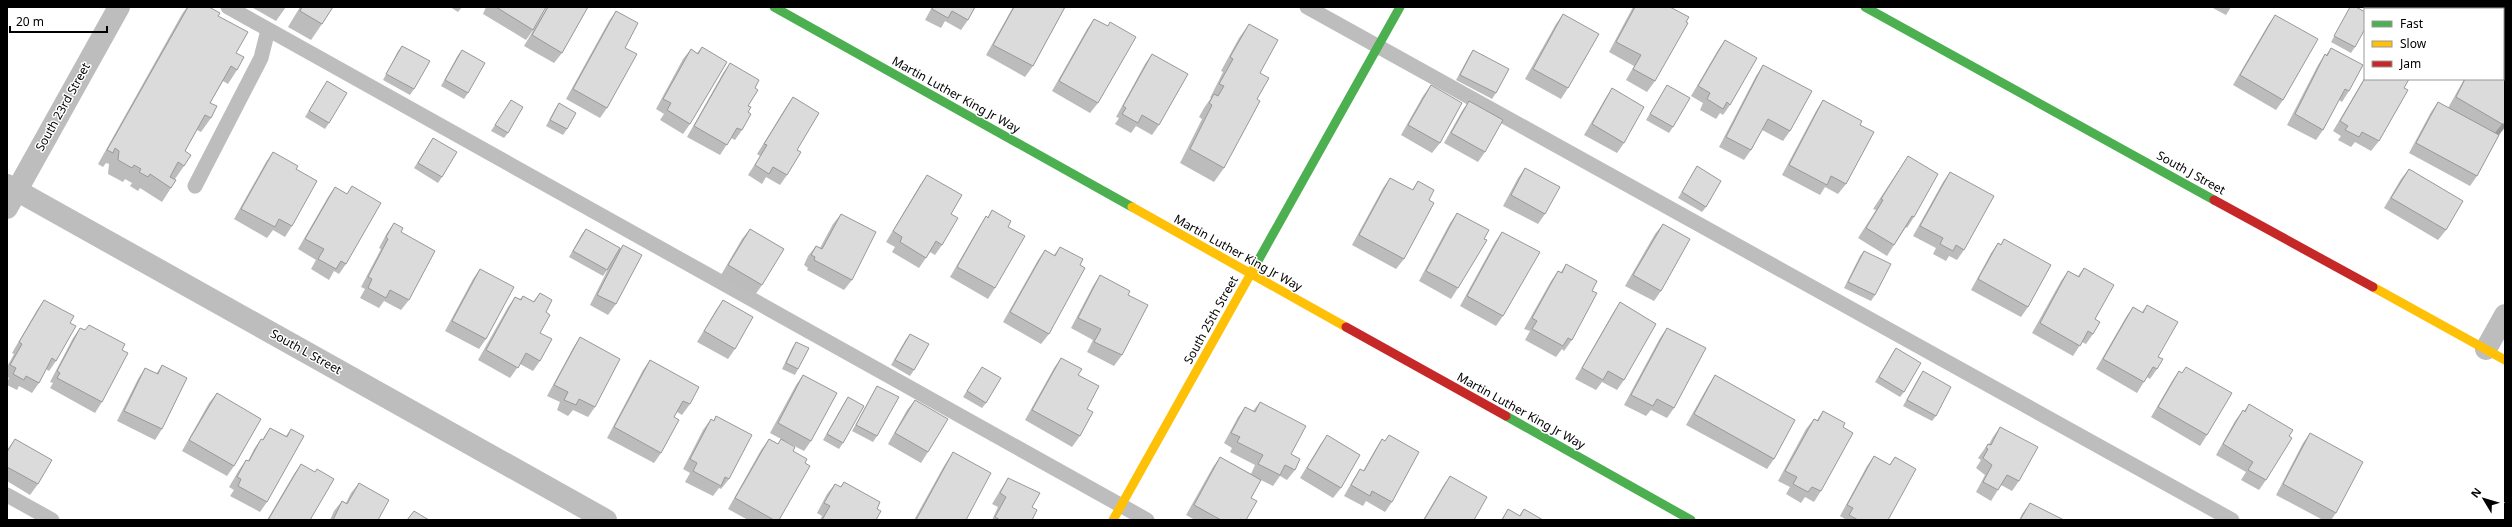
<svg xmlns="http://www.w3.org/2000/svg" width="2512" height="527" font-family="'Noto Sans',sans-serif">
	<rect width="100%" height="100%" fill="#fff"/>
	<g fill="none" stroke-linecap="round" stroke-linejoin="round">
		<path stroke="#bdbdbd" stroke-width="15" d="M228,7L1147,520
			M1307,7L2232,520
			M195,186L261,58L268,30
			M7,495L52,520"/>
		<path stroke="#bdbdbd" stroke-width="22" d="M7,185L606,520
			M7,208L119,7
			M2486,349L2505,315"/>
		<path stroke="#4caf50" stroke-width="9" d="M774,7L1132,207
			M1865,7L2214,200
			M1254,268L1400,7
			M1506,416L1691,520"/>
		<path stroke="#ffc107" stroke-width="9" d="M1132,207L1346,327
			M2373,287L2505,360
			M1113,520L1254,268"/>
		<path stroke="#c62828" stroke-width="9" d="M2214,200L2373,287
			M1346,327L1506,416"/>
	</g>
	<path fill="#bcbcbc" d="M187,7H209L218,16L236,53L237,70L228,84L223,81L210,103L211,118L201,132L197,130L185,151L184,166L175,179L171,188L162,202L140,188L138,191L130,186L132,183L125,179L123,182L108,174L109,164L106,163L103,167L98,164L182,14Z
		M254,7H286L276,21L253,8Z
		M300,7H333L322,24L311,40L288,27Z
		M450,7H462L458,12Z
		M486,7H546L533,30L526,40L483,14Z
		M547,7H588L562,53L554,63L524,46Z
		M932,7H975L968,20L961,30L945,21L941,28L925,20Z
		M1013,7H1065L1033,66L1025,77L986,55Z
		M1633,7H1670L1686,22L1655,81L1647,92L1626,80L1634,66L1609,52Z
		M2211,7H2231L2226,15Z
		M2350,7H2356L2355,47L2351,53L2331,42Z
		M616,11L625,48L607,108L600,118L566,99L609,21Z
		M1563,14L1568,88L1561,99L1525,79L1556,24Z
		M2275,15L2283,100L2276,110L2233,85L2268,25Z
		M1094,19L1107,26L1098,103L1090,113L1052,91L1087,29Z
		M1249,24L1260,73L1257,99L1224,168L1214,182L1180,163L1202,119L1199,117L1204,108L1211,98H1210L1223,72L1221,71L1239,38Z
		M1725,40L1730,105L1723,115L1720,113L1716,119L1700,110L1703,103L1691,96L1718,50Z
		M402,46L414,89L410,95L383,80L398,51Z
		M702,47L690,124L683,134L660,120L664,114L656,109L683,59L691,49L697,53Z
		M2331,48L2349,91L2342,102L2339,100L2323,130L2316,140L2287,125L2318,65L2325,54L2326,55Z
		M462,50L468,93L464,99L441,86L458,55Z
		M1473,50L1496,93L1492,99L1456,80L1469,56Z
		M1152,54L1159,125L1152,135L1136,126L1131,133L1115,124L1119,118L1116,117L1145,64Z
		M730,63L755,88L748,106V112L742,130L735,140L731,138L720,155L687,137L723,73Z
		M1763,65L1790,131L1783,141L1762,130L1751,150L1744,160L1719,147L1756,76Z
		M2365,77V79L2404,88L2379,141L2371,151L2355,142L2351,147L2338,140L2341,136L2333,131Z
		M2505,77V127L2499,135L2477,176L2470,186L2409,153L2431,112L2438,102L2448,108L2462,83L2464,79H2503Z
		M327,81L329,123L325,129L305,117Z
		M1431,85L1440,143L1432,153L1401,135L1423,96Z
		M1667,85L1673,127L1669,133L1646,120Z
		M1612,88L1624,143L1617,153L1584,135L1605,99Z
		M793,97L797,150L787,175L780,185L766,177L762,184L748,175L760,156L757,154L786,107Z
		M511,100L508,133L504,138L491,131Z
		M1823,100L1860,125L1846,184L1838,194L1825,187L1820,195L1782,175L1816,111Z
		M1469,101L1485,152L1478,162L1444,143L1462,111Z
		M559,103L567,129L563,135L546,126L555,109Z
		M433,138L442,177L438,183L414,168Z
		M273,152L296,169L292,226L285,237L273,230L267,238L234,219L266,162Z
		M1908,156L1914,217L1907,228L1906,227L1894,245L1887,256L1858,238L1876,210L1873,209Z
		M1697,166L1706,207L1702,212L1678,198Z
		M1525,168L1545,214L1538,224L1503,206L1518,178Z
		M2409,169L2446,230L2438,240L2384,208L2401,179Z
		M1950,172L1964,250L1957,260L1949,256L1946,261L1933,254L1936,248L1913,236L1943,182Z
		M927,175L951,214L942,245L935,255L930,252L919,268L892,252L895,247L886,242L920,185Z
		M1390,178L1412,190L1418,181L1429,200L1404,259L1396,269L1352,245L1383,188Z
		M352,186L346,264L339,274L334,271L329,280L311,269L316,260L298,249L328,197L335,187L347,194Z
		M992,210L1008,227L995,288L988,299L950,277L979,227L986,216L988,217Z
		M1457,213L1458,288L1451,299L1419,281L1450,223Z
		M841,214L852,280L844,290L807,270L808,268L804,265L808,256L816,246L820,248L833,224Z
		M394,223L401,232L409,300L401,310L384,301L379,308L360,298L365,289L361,287L381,249L379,248L387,233Z
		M1663,224L1661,291L1654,301L1625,286L1655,234Z
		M586,229L607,270L603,276L569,257L582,234Z
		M750,229L762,285L755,295L721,275L742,239Z
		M1502,232L1503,316L1496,326L1460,306L1495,242Z
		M2004,239L2028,307L2021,317L1971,290L1991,253L1998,243L2001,244Z
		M623,245L616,304L608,315L590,305L615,255Z
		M1060,247L1080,265L1049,334L1041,344L1003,322L1038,260L1045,250L1054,255Z
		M1864,251L1875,295L1871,301L1844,288L1860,256Z
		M1566,264L1592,291L1572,340L1564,351L1562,349L1556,357L1525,340L1530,331L1524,329L1551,281L1558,271L1561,272Z
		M2084,268L2095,319L2093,334L2086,344L2082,342L2073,356L2032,333L2061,281L2068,271L2078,276Z
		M480,269L486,339L479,349L445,331L473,279Z
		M1100,275L1128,295L1122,355L1114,366L1087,352L1093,340L1071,328L1093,286Z
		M540,293L546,312L540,333V361L533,371L520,364L510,378L478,360L508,307L515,297L520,299L523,296L533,302Z
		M44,300L70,323L56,361L49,371L46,369L39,383L32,393L19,386L17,390L7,385V382L9,378L7,377V367L14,354L12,353L37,310Z
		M723,300L735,349L728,359L697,342L716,310Z
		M1620,302L1624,380L1617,390L1602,382L1596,390L1575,379L1613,313Z
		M2147,305L2158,357L2157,369L2150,379L2147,377L2137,393L2096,369L2126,317L2133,307L2142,312Z
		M80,328L122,350L102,402L95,413L50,388L53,383L50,382L73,338Z
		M1667,328L1674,408L1667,418L1651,410L1646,416L1624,405L1660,338Z
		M910,334L914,370L910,376L891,365L906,339Z
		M580,337L595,407L588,417L573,410L568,416L557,410L560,402L547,396L573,348Z
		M796,342L798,369L795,375L782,369L792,348Z
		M1896,348L1904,392L1900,397L1875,382L1892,354Z
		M1061,358L1078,375L1087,409L1080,436L1072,447L1025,420L1054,368Z
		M650,360L690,404L682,415L677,412L674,417L661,453L654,463L607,438L643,370Z
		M162,365V429L155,440L117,421L138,379L145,368L156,374Z
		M982,367L986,403L982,408L963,397Z
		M1923,371L1936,416L1932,421L1903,406L1919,377Z
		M2179,371L2207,435L2200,446L2151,417L2172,381Z
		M803,375L811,441L804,451L785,441L793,451L805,463L779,520H748L728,509L761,450L769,439L778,444L781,439L770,433L796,385Z
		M1715,375L1774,459L1767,469L1686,425L1708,386Z
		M877,386V436L873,442L852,431L874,391Z
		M217,393L234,466L227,476L182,451L209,403Z
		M848,397L843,443L839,449L823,440L844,403Z
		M915,400L928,452L921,463L888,444L907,410Z
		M1260,402L1291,454L1295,470L1287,480L1280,476L1273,486L1261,480L1251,498L1246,520H1195L1186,515L1213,467L1220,457L1251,474L1255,465L1230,452L1232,448L1224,443L1238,417L1245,407L1253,411Z
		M2249,404L2266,480L2259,490L2241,480L2246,472L2216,455L2235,421L2243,410L2244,411Z
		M1823,411L1843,427L1821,491L1814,502L1805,497L1801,503L1786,494L1790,487L1778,481L1806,429L1814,419L1817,420Z
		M716,416L729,479L721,489L719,488L713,496L685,482L690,473L683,469L703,430L711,419L713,421Z
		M2000,427L2019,481L2012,491L2001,485L1991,501L1976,492L1985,475L1976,468L1981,460L1978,458L1988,444H1989L1993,437Z
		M270,428L286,436L291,429L267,502L260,512L230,496L234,490L229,487L239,470L246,460L248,461L254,449L261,439L262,440Z
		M2310,433L2336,513L2331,520H2323L2276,495L2303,443Z
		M1327,435L1341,488L1333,498L1300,478L1320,445Z
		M15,439L38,484L30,495L7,481V450Z
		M1382,439L1392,502L1385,512L1366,501L1363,506L1344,496L1353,480L1360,469L1363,471L1375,450Z
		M953,452L966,520H914L944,466Z
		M1874,456L1889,465L1895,457L1888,520H1845V519L1840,516L1867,466Z
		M301,464L310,520H267L294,474Z
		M1450,476L1474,520H1423L1443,486Z
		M1008,478L1032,520H992L998,507L992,504L1001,489Z
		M844,482L877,509L876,520H820L822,516L817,513L827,494L835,484L840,487Z
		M359,483L378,520H330L334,511L342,501L346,503L351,493Z
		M2030,503L2064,520H2019L2022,514Z
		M1508,509L1519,516L1524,509L1543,520H1501Z"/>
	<path fill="#999" d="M2502,124H2505V127L2499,135L2494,134Z"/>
	<path fill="#dbdbdb" stroke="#999" d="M188,7H209L220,13L218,16L248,32L236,53L244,57L237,70L231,66L210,103L217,106L211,118L205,115L185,151L191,155L184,166L178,162L170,177L176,180L171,188L150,174L148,177L139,172L141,169L134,165L132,168L118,160L119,151L115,148L113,153L107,150Z
		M302,7H333L322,24L300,11Z
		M496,7H546L533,30Z
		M548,7H588L562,53L532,35Z
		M933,7H975L968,20L952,11L948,18L932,9Z
		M1014,7H1065L1033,66L993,45Z
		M1635,7H1670L1689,17L1686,22L1688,23L1655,81L1633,69L1641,55L1616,42Z
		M2350,7H2356L2365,12V29L2355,47L2334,36Z
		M616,11L638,23L625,48L637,54L607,108L573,89Z
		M1563,14L1599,34L1568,88L1533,69Z
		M2275,15L2318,39L2283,100L2240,75Z
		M1094,19L1108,26L1110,22L1136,37L1098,103L1059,81Z
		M1249,24L1278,40L1260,73L1269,78L1257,99L1260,101L1224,168L1190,149L1212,105L1209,103L1214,94L1218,96L1224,86L1219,84L1233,59L1230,57Z
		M1725,40L1757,58L1730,105L1727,102L1723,109L1707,99L1710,93L1698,86Z
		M402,46L430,61L414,89L386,74Z
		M702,47L727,62L690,124L667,110L671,103L663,99L691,49L698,54Z
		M2331,48L2363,65L2349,91L2345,89L2323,130L2295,114L2325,54L2327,56Z
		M462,50L485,63L468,93L445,80Z
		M1473,50L1509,69L1496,93L1460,75Z
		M1152,54L1188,74L1159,125L1142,115L1138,123L1122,114L1126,108L1123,106Z
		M730,63L759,80L755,88L758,90L748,106L751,107L748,112L751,114L742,130L737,128L727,145L694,126Z
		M1763,65L1812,91L1790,131L1768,119L1751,150L1726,137Z
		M2503,76L2505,77V124H2502L2456,97L2465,79H2503Z
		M2365,78V79H2409L2404,88L2408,90L2379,141L2362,132L2359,137L2345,130L2348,126L2340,121Z
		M327,81L347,93L329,123L309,111Z
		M1431,85L1462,103L1440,143L1408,125Z
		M1667,85L1690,98L1673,127L1650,114Z
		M1612,88L1644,107L1624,143L1592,124Z
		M793,97L819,113L797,150L801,152L787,175L773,167L769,174L755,165L767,145L764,144Z
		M511,100L523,107L508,133L495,125Z
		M1823,100L1862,121L1860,125L1874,132L1846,184L1831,176L1827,185L1789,165Z
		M1469,101L1503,120L1485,152L1451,133Z
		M2438,102L2499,135L2477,176L2416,143Z
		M559,103L576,113L567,129L550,120Z
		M433,138L457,152L442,177L418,163Z
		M273,152L298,166L296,169L317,181L292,226L279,219L275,227L241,209Z
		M1908,156L1938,174L1914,217L1912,216L1894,245L1866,228L1883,200L1881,199Z
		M1697,166L1721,181L1706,207L1682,192Z
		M1525,168L1560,187L1545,214L1511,195Z
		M2409,169L2463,201L2446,230L2391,198Z
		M1950,172L1994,196L1964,250L1956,245L1953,251L1940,244L1943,238L1920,226Z
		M927,175L962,195L951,214L958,218L942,245L936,241L926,258L900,242L902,237L893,231Z
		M1390,178L1413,190L1418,181L1434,190L1429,200L1434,203L1404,259L1359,235Z
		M352,186L381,203L346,264L341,261L336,269L318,259L324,249L305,239L335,187L347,194Z
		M992,210L1011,221L1008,227L1025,236L995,288L957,267L986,216L988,218Z
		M1457,213L1489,230L1484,239L1487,240L1458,288L1426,271Z
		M841,214L876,232L852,280L814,260L815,257L811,255L816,246L822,249Z
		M394,223L403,228L401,232L435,251L409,300L390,290L386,298L368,288L372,279L368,277L388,239L386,237Z
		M1663,224L1690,239L1661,291L1633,275Z
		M586,229L620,248L607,270L573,251Z
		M750,229L784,249L762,285L728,265Z
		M1502,232L1540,252L1503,316L1467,296Z
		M2004,239L2051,265L2028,307L1978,279L1998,243L2001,245Z
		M623,245L642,255L616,304L597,295Z
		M1060,247L1083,259L1080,265L1085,268L1049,334L1010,312L1045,250L1055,256Z
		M1864,251L1891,264L1875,295L1848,282Z
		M1566,264L1597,281L1592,291L1597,293L1572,340L1568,338L1563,346L1532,329L1537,321L1532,318L1558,271L1562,273Z
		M2084,268L2114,285L2095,319L2100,322L2093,334L2088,331L2080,346L2040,323L2068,271L2079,277Z
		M480,269L514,287L486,339L452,321Z
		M1100,275L1130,291L1128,295L1148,305L1122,355L1094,342L1101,329L1078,318Z
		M540,293L552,300L546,312L550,315L540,333L552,339L540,361L526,353L518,368L486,350L515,297L521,300L523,296L534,302Z
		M44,300L74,316L70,323L76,326L56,361L52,358L39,383L26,376L24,380L13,374L16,368L10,365L22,344L19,342Z
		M723,300L753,317L735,349L704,331Z
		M1620,302L1656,324L1624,380L1608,371L1603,380L1582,368Z
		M2147,305L2178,322L2158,357L2163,359L2157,369L2153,367L2144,382L2103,359L2133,307L2143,313Z
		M89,325L125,344L122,350L128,353L102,402L57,378L60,373L57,371L80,328L85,330Z
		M1667,328L1706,348L1674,408L1657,399L1653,406L1631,395Z
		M910,334L929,344L914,370L895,360Z
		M580,337L620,359L595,407L579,399L576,405L564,400L568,392L554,385Z
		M796,342L809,348L798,369L786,363Z
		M1896,348L1921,363L1904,392L1879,377Z
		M1061,358L1082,369L1078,375L1099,386L1087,409L1093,412L1080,436L1032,410Z
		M650,360L699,387L690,404L683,401L674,417L679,420L661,453L614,427Z
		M162,365L187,378L162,429L124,411L145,368L158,374Z
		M982,367L1001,378L986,403L967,391Z
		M2186,367L2232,393L2207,435L2158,407L2179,371L2182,373Z
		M1923,371L1951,387L1936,416L1907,400Z
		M803,375L837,393L811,441L778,423Z
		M1715,375L1795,420L1774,459L1694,414Z
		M877,386L899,397L877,436L856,425Z
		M217,393L261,419L234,466L189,440Z
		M848,397L864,406L843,443L827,434Z
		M915,400L948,419L928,452L895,433Z
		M1260,402L1306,426L1291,454L1300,459L1295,470L1285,465L1280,475L1258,464L1263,455L1237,442L1240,437L1231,433L1245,407L1255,412Z
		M2249,404L2293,430L2289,436L2292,438L2266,480L2248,470L2253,462L2223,444L2243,410L2245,412Z
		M1823,411L1845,423L1843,427L1853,433L1821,491L1812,487L1808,492L1793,484L1797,477L1785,471L1814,419L1818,421Z
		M716,416L752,435L729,479L725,477L721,486L693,471L697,463L690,459L711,419L714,421Z
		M2000,427L2038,447L2019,481L2007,475L1998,490L1983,482L1992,465L1983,458L1988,449L1986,448L1988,444L1991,445Z
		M270,428L287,437L291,429L304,436L267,502L238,486L241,479L237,477L246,460L249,461L261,439L263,440Z
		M2310,433L2363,462L2336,513L2283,484Z
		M1327,435L1360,455L1341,488L1307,468Z
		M1389,435L1419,452L1392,502L1372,491L1370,496L1351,485L1360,469L1364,471L1382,439L1385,441Z
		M15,439L52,460L38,484L7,467V452Z
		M769,439L778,444L781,439L795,447L793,451L807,459L805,463L810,466L779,520H774L735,498Z
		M953,452L991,473L966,520H916Z
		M1874,456L1890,465L1895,457L1916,469L1888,520H1858L1849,515L1853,508L1847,505Z
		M1220,457L1261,480L1251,498L1257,501L1246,520H1242L1240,519L1239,520H1221L1194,505Z
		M301,464L315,472L317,469L334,479L310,520H268Z
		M1450,476L1487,497L1474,520H1424Z
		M1008,478L1040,493L1032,507L1037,510L1032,520H1000L995,517L1006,497L1000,493Z
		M844,482L880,502L877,509L881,511L876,520H822L830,506L824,503L835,484L841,487Z
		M359,483L389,500L378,520H333L342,501L347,504Z
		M2030,503L2064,520H2020Z
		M1508,509L1520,516L1524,509L1543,520H1502Z
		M414,511L429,520H407Z"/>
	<g text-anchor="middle" stroke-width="3" stroke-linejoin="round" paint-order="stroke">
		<g font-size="12" fill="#000" stroke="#fff">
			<text transform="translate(956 95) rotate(29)" y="4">Martin Luther King Jr Way</text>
			<text transform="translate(63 107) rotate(-61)" y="4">South 23rd Street</text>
			<text transform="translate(2191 173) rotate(29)" y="4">South J Street</text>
			<text transform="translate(1238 253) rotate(29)" y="4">Martin Luther King Jr Way</text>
			<text transform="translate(1211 320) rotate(-61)" y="4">South 25th Street</text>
			<text transform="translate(306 352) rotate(29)" y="4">South L Street</text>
			<text transform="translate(1521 411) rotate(29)" y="4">Martin Luther King Jr Way</text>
		</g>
	</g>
	<rect width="2512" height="527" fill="none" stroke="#000000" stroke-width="16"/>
	<rect x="2364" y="8" width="140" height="72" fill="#ffffff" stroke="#999999"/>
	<rect x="2372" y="21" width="20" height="6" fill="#4caf50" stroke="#999999"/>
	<text x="2400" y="28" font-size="12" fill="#000000">Fast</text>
	<rect x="2372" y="41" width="20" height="6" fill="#ffc107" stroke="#999999"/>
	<text x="2400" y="48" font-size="12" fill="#000000">Slow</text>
	<rect x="2372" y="61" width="20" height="6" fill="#c62828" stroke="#999999"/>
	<text x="2400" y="68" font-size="12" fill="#000000">Jam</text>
	<g transform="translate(2484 499) rotate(308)" stroke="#ffffff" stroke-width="3" paint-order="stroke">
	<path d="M0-3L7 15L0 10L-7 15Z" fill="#000000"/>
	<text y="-6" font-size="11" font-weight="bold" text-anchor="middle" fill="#000000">N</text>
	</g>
	<path d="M10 26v6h97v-6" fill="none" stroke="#000000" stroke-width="2"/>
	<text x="16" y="26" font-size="12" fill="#000000" stroke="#ffffff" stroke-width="3" paint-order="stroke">20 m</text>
</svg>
